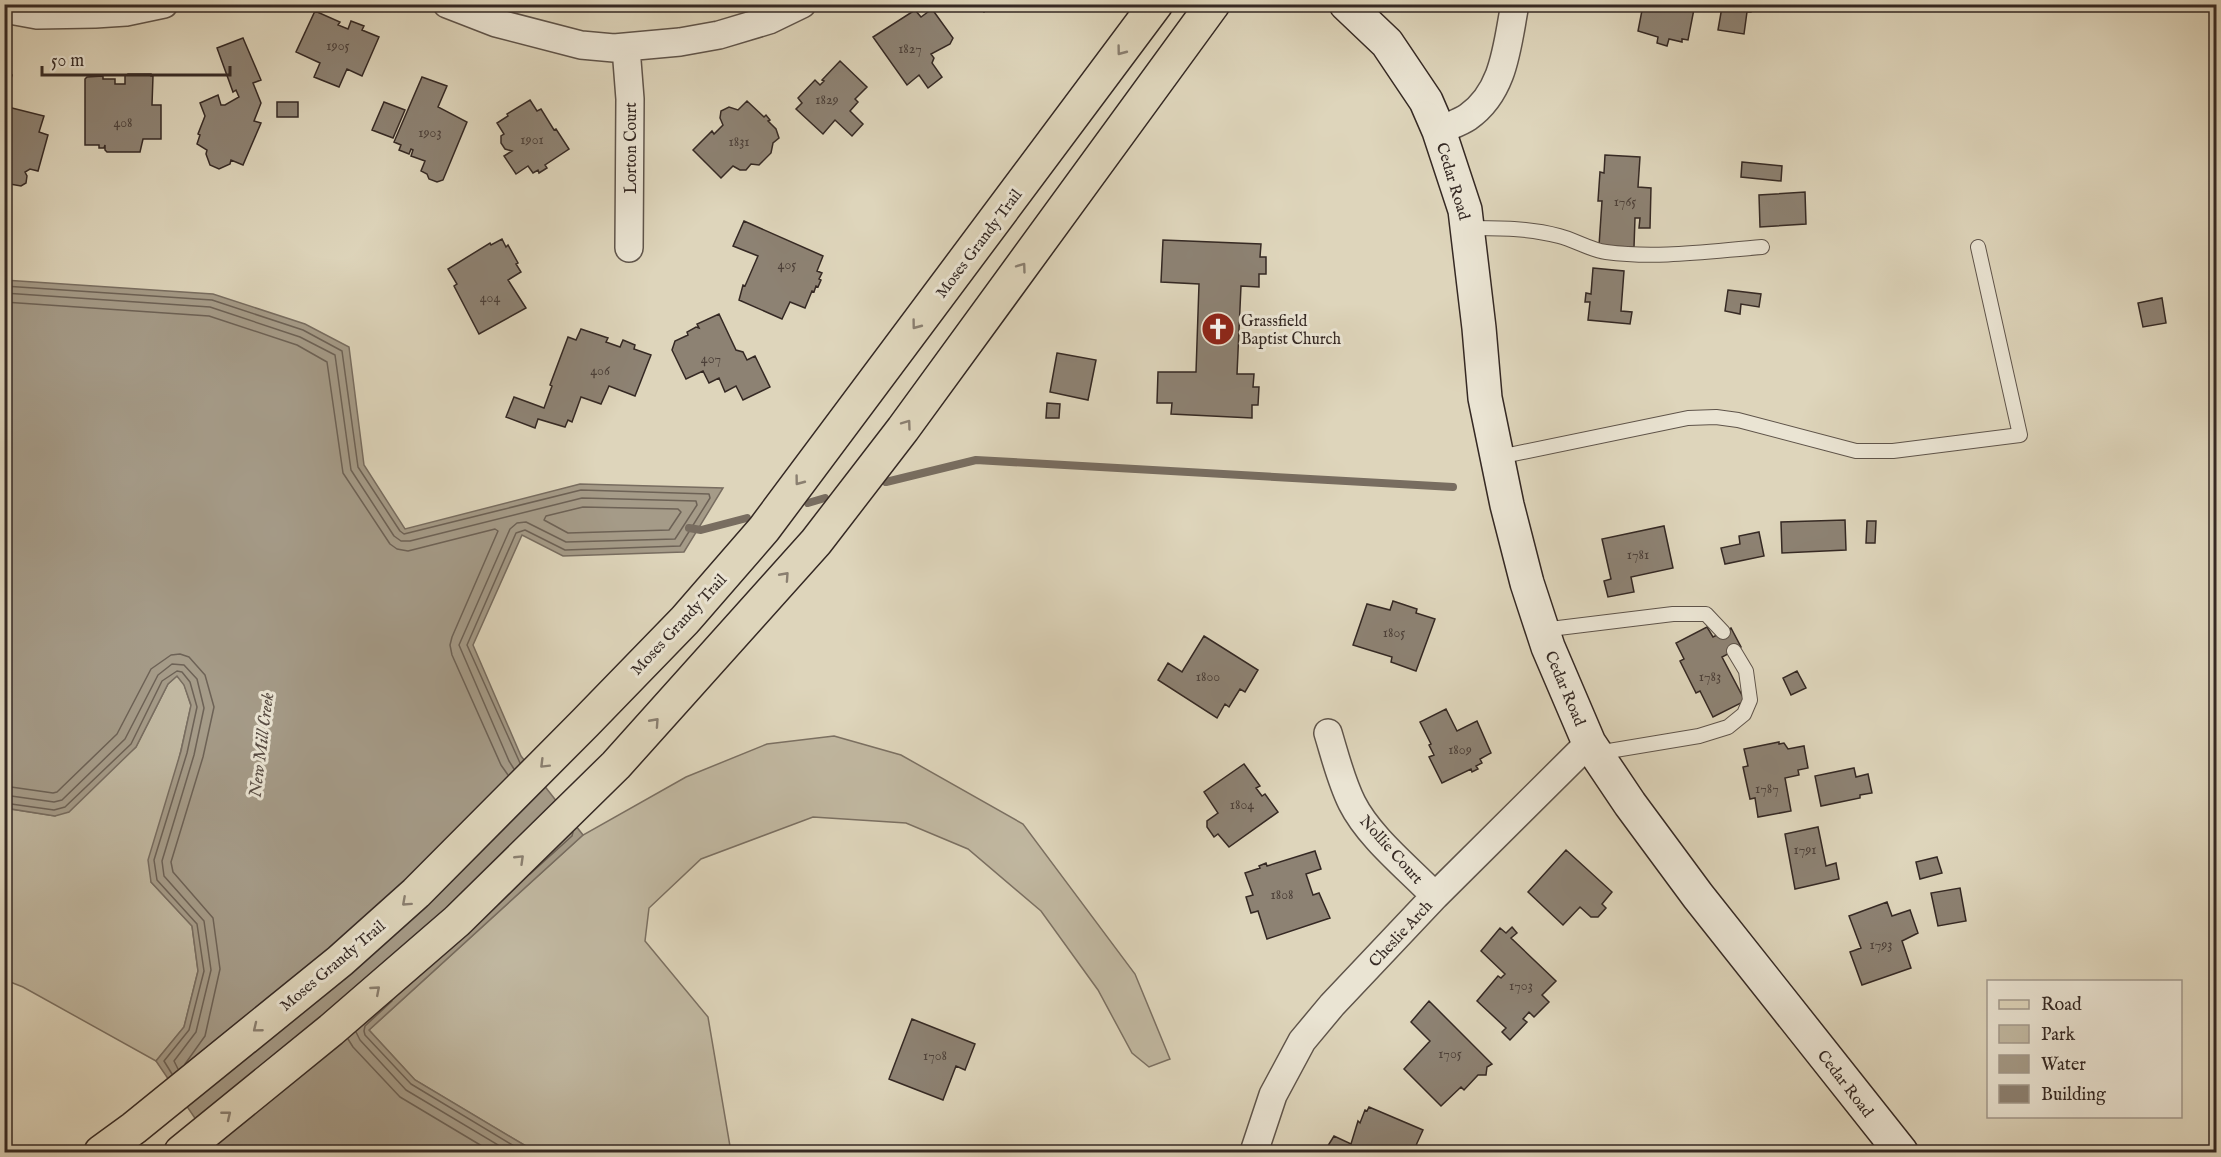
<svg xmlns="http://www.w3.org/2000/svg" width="2221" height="1157" font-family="'IM FELL English',serif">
	<rect width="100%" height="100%" fill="#ded5bb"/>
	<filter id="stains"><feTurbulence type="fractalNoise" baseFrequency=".00333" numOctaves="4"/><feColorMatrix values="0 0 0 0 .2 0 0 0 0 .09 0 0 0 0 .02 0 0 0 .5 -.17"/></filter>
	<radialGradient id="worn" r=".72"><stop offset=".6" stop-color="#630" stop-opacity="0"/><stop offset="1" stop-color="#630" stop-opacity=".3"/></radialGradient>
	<path fill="#c1b8a1" stroke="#7b7062" stroke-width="1.5" d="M177,676L184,684L191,706L151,882L192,926L198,971L184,1027L156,1061L23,987L5,980L4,808L55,816L136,747L168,684Z
		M834,736L901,755L1023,824L1135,974L1170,1059L1149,1067L1132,1053L1098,990L1041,911L968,849L906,823L813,817L701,859L649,908L645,941L708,1017L731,1152H536L415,1080L369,1030L583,835L686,777L767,744Z"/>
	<path fill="#a59b88" stroke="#786d60" stroke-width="1.5" d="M4,280L213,294L305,324L349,347L364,465L405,529L580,484L723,488L684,552L563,556L522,535L473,645L521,756L583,835L369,1030L415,1080L536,1152H218L156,1061L184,1027L198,971L192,926L151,882L148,860L181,751L191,705L184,685L177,676L168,684L136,747L69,812L55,816L5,808Z"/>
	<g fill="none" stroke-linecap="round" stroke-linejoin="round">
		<path stroke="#6d6256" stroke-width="1.5" d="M4,286L212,300L303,330L342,351L358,467L400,531L404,534L581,490L709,494L710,498L680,546L565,550L525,530L516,533L467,645L520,763
			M4,293L210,307L300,337L335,355L351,470L394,536L401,541H410L582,498L696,501L697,505L675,539L566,542L526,522L517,523L510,529L459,645L509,761L514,769
			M4,302L209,316L297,345L327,362L343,473L390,544L397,549L408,551L495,529L498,531L452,637L450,645L452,655L501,765L508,775
			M583,507L678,509L681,512L669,530L568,533L544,520L546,516Z
			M4,786L53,793L57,792L117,734L151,669L171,655L180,654L189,657L205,675L214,707L203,757L171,862L173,872L213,918L220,969L205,1036L185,1064
			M4,795L54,802L62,800L125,739L158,675L172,664L184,665L197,679L204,708L194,755L162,861L164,876L204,921L211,970L196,1032L174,1061L178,1069
			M4,803L54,810L65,807L131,744L162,681L177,671L182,672L190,682L197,707L187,753L154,860L157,880L197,924L204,971L189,1030L164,1061L172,1074
			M530,874L572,836L573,832
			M392,1001L365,1026L364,1031L365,1035L411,1084L524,1152
			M356,1032L360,1040L406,1090L510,1152
			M348,1039L353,1047L400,1097L492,1152"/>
		<path stroke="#786d60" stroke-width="8" d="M886,482L976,460L1453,487
			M808,503L825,498
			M689,528L701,530L747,518"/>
	</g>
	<path fill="#8d8273" stroke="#352924" stroke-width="1.5" d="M977,4H993L984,12Z
		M1650,4H1695L1688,40L1682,39V42L1669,39L1667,46L1657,43L1658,37L1638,31L1643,5L1650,6Z
		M1719,4H1752L1751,12H1747L1744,34L1718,30L1722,7H1719Z
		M932,9L953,38L950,44L931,54L934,58L932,63L942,77L928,88L919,75L907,85L873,37L915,10L921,17Z
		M315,11L340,22L338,25L348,29L351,21L364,26L362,30L379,37L362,76L347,69L339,87L314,77L320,63L296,52Z
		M243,38L261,80L253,83L261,103L254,121L261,123L243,165L231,160L230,164L219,169L210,165L206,154L207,150L197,144L200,135L198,134L205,116L200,103L218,95L221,105H225L239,97L236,90L233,92L217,48Z
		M840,61L867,87L855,99L858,102L850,111L863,124L852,136L835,120L823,134L796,109L802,103L798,98L815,80L820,85L824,81L822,80Z
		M4,73L12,75L4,103Z
		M128,74H151V76H153L152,105H161V139H143L140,152H107L105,150V145L104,148H99V145H85V79L87,77L103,76V79H115V84H125V76Z
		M422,77L447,86L438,107L467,122L443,180L437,182L429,179L427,174L421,171L425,161L411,156L413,150L411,149L409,154L399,150L401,145L394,142Z
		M530,100L537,111L541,109L554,130L556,129L569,149L545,165L547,168L539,173L538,170L533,173L528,166L516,174L504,156L512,151L505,149L501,143V136L504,134L497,123L508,116L507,114Z
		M747,101L764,117L766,115L770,120L768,121L776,129L779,138L773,143L771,153L759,165L751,164L746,170H740L733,166L721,178L693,150L712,131L714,134L723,125L720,118L721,111L729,107L738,110Z
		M277,102H298V117H277Z
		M384,102L405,110L393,138L372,130Z
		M4,106L44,116L39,132L48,135L38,171L30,169L25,172L27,176L26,183L21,186L10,184L4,187Z
		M1605,155L1640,157L1638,187L1651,188L1650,228H1639L1640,218H1635L1634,247L1599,246L1602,201H1598L1600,172L1604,173Z
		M1742,162L1782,166L1781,181L1741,177Z
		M1805,192L1806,224L1760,227L1759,195Z
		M744,221L823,256L817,271L822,273L819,279L821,280L818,287L816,286L814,292L812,291L805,308L790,302L782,319L739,300L743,285L745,286L758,256L733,246Z
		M502,239L506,247L508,245L518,263L516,264L521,272L508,280L526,308L479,334L454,286L457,284L448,269L490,243L491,245Z
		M1163,240L1261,244L1260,257H1266V274H1259V287L1241,286L1237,374H1254L1253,387H1259L1258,405H1252V418L1171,414L1172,403H1157L1158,372H1196L1199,284L1161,282Z
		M1593,268L1624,271L1621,311L1632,312L1630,324L1588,320L1590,302H1585L1586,293L1591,294Z
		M1728,290L1761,294L1759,307L1741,304L1740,314L1725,311Z
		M2162,298L2166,323L2143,327L2138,303Z
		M719,314L736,350L743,352L747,360L755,356L770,387L743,400L736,386L725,392L719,378L709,383L703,371L686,379L672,350L675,341L688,335L687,332L696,327L699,328L697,324Z
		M581,329L608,338L606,342L620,347L623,340L635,345L634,349L651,355L635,396L609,386L601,404L581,397L572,422L568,420L565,427L538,419L535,428L506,417L514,397L544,408L552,386L550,385L568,337L576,340Z
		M1057,353L1096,360L1088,400L1050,392Z
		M1047,403L1060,404L1059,418H1046Z
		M1845,520L1846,550L1782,553L1781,522Z
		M1867,521H1876L1875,543H1866Z
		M1664,526L1673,568L1631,577L1634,592L1608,597L1604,581L1611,579L1602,539Z
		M1759,532L1764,556L1725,564L1721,548L1740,544L1739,536Z
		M1393,601L1417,609L1416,613L1435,619L1416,671L1391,662L1392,657L1353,645L1367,604L1390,610Z
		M1707,627L1713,637L1731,628L1741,647L1722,657L1745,701L1713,717L1700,691L1696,693L1680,661L1684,659L1676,643Z
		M1204,636L1258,670L1245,692L1240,689L1229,707L1225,704L1217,718L1158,680L1168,663L1182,672Z
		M1797,671L1806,688L1791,695L1783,678Z
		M1446,709L1457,731L1477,721L1491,753L1480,759L1482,763L1476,766L1478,769L1472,772L1471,769L1442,783L1429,757L1434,755L1429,745L1431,744L1420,722Z
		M1779,742V744L1784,743L1788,749L1804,746L1808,768L1798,770L1799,775L1785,778L1791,811L1758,817L1755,798L1750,799L1743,767L1748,766L1744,749Z
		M1244,764L1260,786L1256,788L1262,796L1265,794L1278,812L1229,847L1218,834L1214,837L1207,827V821L1218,813L1204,792Z
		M1854,768L1856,777L1868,774L1872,793L1860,795V798L1821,806L1815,776Z
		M1818,827L1826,866L1836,863L1839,879L1795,889L1785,834Z
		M1566,850L1612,892L1602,904L1606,908L1598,917H1591L1580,907L1563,925L1528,892Z
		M1315,851L1321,869L1306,874L1313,895L1319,893L1330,918L1267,939L1258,911L1251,913L1246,897L1253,895L1245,873L1260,868L1259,866L1266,863L1267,866Z
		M1937,857L1942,873L1920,879L1916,862Z
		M1960,888L1966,921L1938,926L1931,893Z
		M1887,902L1892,916L1910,910L1918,933L1902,941L1911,968L1862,985L1850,952L1861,948L1849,916Z
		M1512,927L1517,933L1511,938L1556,981L1542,995L1549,1002L1534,1017L1529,1012L1523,1019L1527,1022L1510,1040L1502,1032L1506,1028L1477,1001L1498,976L1501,978L1505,974L1481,951L1500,928L1506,933Z
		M1429,1001L1492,1064L1487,1067L1486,1075H1478L1464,1090L1461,1087L1441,1106L1404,1069L1430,1041L1411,1022Z
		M912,1019L975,1044L965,1070L956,1066L943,1100L889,1079Z
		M1369,1107L1423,1130L1413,1152H1324L1334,1136L1351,1144L1358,1121L1360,1123L1365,1110L1367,1111Z"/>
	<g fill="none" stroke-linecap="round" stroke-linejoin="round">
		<defs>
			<path id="lane" d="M1468,228C1499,228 1529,228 1559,236C1575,240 1590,250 1606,252C1658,259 1710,251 1762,247
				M1499,457L1688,418L1716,417L1738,420L1856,451H1893L2020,435L1978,247
				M1542,630L1673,614H1706L1723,632
				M1597,753L1699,736L1728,727L1744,714L1750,700L1746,671L1734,651"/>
			<path id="street" d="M447,4L496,23L581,45L614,48L680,42L719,35L769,20L802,4
				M4,9L37,15L95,14L126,12L164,4
				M626,48L630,99L629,248
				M1439,131C1448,126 1459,123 1468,117C1505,91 1507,45 1515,4
				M1328,733C1335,756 1341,781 1352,803C1369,837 1408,868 1435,896
				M1254,1152L1273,1095L1302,1041L1332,1005L1435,896L1589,743"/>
			<path id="secondary" d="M1346,4L1387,43L1426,101L1439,131L1465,210L1479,328L1485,398L1507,505L1527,583L1548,647L1589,743L1630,804L1698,896L1901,1152"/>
			<path id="primary" d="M101,1152L134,1128L340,961L416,893L585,723L685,620L764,529L1156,4
				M181,1152L331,1030L457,921L616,765L816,542L903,429L1213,4"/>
		</defs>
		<use href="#lane" stroke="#5f544a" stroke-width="16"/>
		<use href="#street" stroke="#5f544a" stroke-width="30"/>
		<use href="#secondary" stroke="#352924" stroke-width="36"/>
		<use href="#primary" stroke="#352924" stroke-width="36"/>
		<use href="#lane" stroke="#eae4d3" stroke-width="14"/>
		<use href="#street" stroke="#eae4d3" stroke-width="27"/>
		<use href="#secondary" stroke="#eae4d3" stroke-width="33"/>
		<use href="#primary" stroke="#ded5bb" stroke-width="33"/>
	</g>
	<defs><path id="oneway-chevron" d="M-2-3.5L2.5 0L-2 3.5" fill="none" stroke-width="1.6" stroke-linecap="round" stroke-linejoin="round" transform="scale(1.5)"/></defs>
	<g stroke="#8a7f70">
		<use href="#oneway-chevron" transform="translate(1121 51) rotate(127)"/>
		<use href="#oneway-chevron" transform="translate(1022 267) rotate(-54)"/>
		<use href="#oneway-chevron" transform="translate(916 325) rotate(127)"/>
		<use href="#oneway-chevron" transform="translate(907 424) rotate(-54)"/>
		<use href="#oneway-chevron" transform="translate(799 481) rotate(127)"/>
		<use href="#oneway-chevron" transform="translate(785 576) rotate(-48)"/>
		<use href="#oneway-chevron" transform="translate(655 722) rotate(-48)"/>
		<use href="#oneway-chevron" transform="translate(544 764) rotate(135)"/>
		<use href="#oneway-chevron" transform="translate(520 859) rotate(-44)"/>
		<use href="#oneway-chevron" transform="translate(406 902) rotate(138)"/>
		<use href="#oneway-chevron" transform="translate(376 990) rotate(-41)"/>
		<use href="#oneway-chevron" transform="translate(257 1028) rotate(141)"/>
		<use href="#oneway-chevron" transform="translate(227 1115) rotate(-39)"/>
	</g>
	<defs>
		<symbol id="church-disc" viewBox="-11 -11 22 22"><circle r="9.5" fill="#8f2418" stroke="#eae4d3"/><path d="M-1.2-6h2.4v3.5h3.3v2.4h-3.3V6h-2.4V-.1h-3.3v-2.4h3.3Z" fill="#fff"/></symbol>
	</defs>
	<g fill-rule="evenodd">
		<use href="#church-disc" x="1199" y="310" width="38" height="38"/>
	</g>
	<g text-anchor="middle" stroke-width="6" stroke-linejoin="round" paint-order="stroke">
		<g font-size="14" fill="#4b3f38">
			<text x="338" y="50">1905</text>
			<text x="910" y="53">1827</text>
			<text x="827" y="104">1829</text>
			<text x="123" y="127">408</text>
			<text x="430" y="137">1903</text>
			<text x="532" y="144">1901</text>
			<text x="739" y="146">1831</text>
			<text x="1625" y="206">1765</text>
			<text x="787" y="269">405</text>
			<text x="490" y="302">404</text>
			<text x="711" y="363">407</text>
			<text x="600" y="375">406</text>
			<text x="1638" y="559">1781</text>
			<text x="1394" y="637">1805</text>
			<text x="1208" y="681">1800</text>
			<text x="1710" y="681">1783</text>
			<text x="1460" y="754">1809</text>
			<text x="1767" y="793">1787</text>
			<text x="1242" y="809">1804</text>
			<text x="1805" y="854">1791</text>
			<text x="1282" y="899">1808</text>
			<text x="1881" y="949">1793</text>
			<text x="1521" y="990">1703</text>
			<text x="1450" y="1058">1705</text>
			<text x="935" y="1060">1708</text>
		</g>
		<g font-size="16" fill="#352924" stroke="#eae4d3">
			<text transform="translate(630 148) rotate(-90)" y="6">Lorton Court</text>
			<text transform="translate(1454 181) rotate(73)" y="6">Cedar Road</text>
			<text transform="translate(978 243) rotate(-53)" y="6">Moses Grandy Trail</text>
			<text transform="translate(678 624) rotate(-47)" y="6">Moses Grandy Trail</text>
			<text transform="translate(1566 688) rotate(67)" y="6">Cedar Road</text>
			<text transform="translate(1392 849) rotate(48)" y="6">Nollie Court</text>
			<text transform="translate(1400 933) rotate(-47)" y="6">Cheslie Arch</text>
			<text transform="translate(332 965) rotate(-40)" y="6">Moses Grandy Trail</text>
			<text transform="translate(1846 1083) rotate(52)" y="6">Cedar Road</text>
		</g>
		<g font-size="16" fill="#352924" stroke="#eae4d3" text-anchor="start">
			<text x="1241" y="326">Grassfield<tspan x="1241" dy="18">Baptist Church</tspan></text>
		</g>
		<g font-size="18" font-style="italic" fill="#574b42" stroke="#eae4d3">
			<text transform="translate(261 745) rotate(-83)" y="6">New Mill Creek</text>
		</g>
	</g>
	<rect width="2221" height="1157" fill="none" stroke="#ded5bb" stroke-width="24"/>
	<rect x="6" y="6" width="2209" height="1145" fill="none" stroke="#352924" stroke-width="3"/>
	<rect x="12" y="12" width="2197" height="1133" fill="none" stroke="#352924" stroke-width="1.5"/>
	<rect x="1987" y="980" width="195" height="138" fill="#eae4d3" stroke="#a2998d" stroke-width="1.5"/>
	<rect x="1999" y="1000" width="30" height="9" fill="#ded5bb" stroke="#a2998d" stroke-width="1.5"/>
	<text x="2041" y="1010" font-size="18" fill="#352924">Road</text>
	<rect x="1999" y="1025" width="30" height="18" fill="#c1b8a1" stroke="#a2998d" stroke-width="1.5"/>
	<text x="2041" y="1040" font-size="18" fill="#352924">Park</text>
	<rect x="1999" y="1055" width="30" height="18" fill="#a59b88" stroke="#a2998d" stroke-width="1.5"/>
	<text x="2041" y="1070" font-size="18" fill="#352924">Water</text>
	<rect x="1999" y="1085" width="30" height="18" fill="#8d8273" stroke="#a2998d" stroke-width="1.5"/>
	<text x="2041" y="1100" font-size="18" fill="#352924">Building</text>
	<path d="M42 66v9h188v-9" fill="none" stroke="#352924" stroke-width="3"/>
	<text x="51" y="66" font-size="18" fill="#352924" stroke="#eae4d3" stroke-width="4.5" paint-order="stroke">50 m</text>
	<rect width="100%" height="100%" filter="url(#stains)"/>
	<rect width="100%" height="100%" fill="url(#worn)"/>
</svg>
